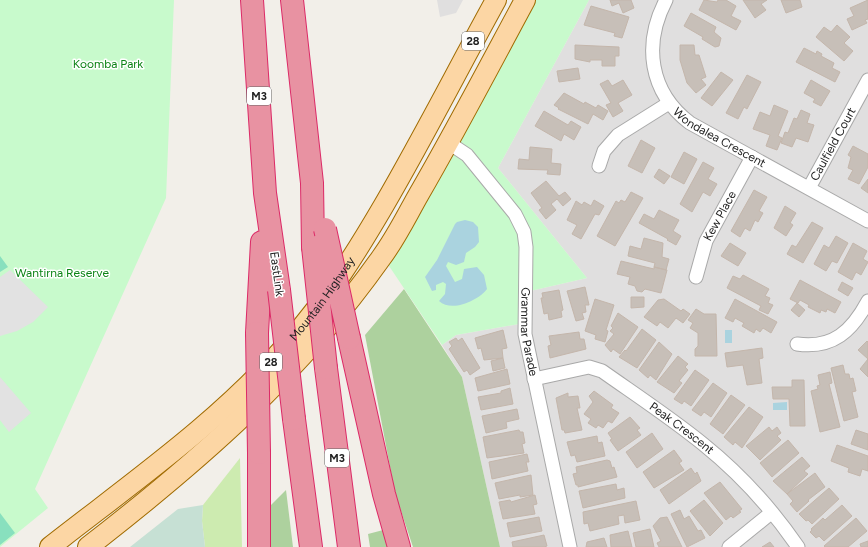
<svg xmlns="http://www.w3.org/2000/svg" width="868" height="547" font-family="Figtree,sans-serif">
	<rect width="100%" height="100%" fill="#f2efe9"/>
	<path fill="#e0dfdf" d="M437,0H463L456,13L440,17Z
		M589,0H868V547H500L462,377L442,345L456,335L525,323L526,292L587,278L498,168Z"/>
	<path fill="#cdebb0" d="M240,458L242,547H205L202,521L203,505Z"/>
	<path fill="#add19e" d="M404,289L462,377L500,547H413L395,493L365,335Z
		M286,490L293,547H264V512Z
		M387,529L392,547H370L368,534Z"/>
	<path fill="#c6e0d4" d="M203,505L202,521L205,547H130L178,509Z"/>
	<path fill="#c8facc" d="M0,0H174L166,198L35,489L48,508L0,547Z
		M525,0H589L498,168L587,278L526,292L525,323L456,335L442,345L383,257Z"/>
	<path fill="#88e0be" d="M0,256L8,267L0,272Z
		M0,513L15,533L0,545Z"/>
	<path fill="#e2e2e2" d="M10,270L48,307L33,322L17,331L0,336V277Z
		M0,377L31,413L9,432L0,420Z"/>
	<path fill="#aad3df" d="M465,220L473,222L478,227L479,242L475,247L466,253L464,262L456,265L448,262L446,266L455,282L462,279L464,269L477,267L484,275L487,289C479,300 452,313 439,301L445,294L446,284L443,282L436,285V290L432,291L425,277L437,260L455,224L457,222Z
		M725,330H732V343H725Z
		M787,402V410H773V403Z"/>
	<path fill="#c7bfb8" stroke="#c4b6ab" d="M610,0H631L634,8L623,13L619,3L612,6Z
		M704,0L717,2L718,0H726L736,6L731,16L741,21L736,30L699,10Z
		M743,0H767L761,4L766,10L755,18Z
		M781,0H800L802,7L786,13Z
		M868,0V19L865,20L867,23L852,30L847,19L854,16L850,8Z
		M591,6L629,17L622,38L614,36L615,33L584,25Z
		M691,13L716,27L714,32L721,38L719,46L715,47L702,39L703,37L684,26Z
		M837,25L850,37L844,43L853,51L844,61L816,37L824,27L831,32Z
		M575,45L619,47V56H615V66H602V60H590V62L575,59Z
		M680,45H694L695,55H699L706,77L701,79L706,85L696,93L687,83L680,60Z
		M804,48L816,54L817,51L822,54L821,56L834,63L832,68L840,72L835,82L796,62Z
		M578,68L580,79L559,82L557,71Z
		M721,72L733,80L712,106L701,98Z
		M747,75L761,82L747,109L744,107L738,119L726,113Z
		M608,80L612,86L623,80L632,95L618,103L623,111L613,117L606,105L611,103L600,84Z
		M811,80L830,91L821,106L813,102L815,99L804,93Z
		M564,93L584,104L585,102L596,108L598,105L608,111L603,120L593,114L588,124L558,109L559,108L554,105Z
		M774,105L788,111L778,136L782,138L777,150L766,146L770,135L753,129L760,112L770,116Z
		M801,110L810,114L807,123L814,125L808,142L796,138L792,147L781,143L785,132L788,133L794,118L797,119Z
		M544,111L568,125L571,121L581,127L574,140L564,134L561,141L535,126Z
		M641,140L655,148L642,173L628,166Z
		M853,146L868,154V167L859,184L848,179L853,170L848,168L851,157L848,155Z
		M530,147L552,149L551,163L561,164L560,175L547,174L548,170L518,169L519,159L529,160Z
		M684,152L697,159L684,184L671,177Z
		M703,162L714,168L708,179L717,184L710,196L703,192L692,212L680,204Z
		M659,169L670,176L664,184L654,177Z
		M868,179V193L861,188Z
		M546,181L559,196L565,192L571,199L563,206L557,199L551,204L556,210L546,219L539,210L542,208L531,193Z
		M754,190L767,197L759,211L763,213L758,222L755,220L750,231L745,228L740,237L731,231Z
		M631,192L643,198L615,246L597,236L616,201L619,203L621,200L625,202Z
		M594,200L604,206L599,215L595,214L581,239L572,234L577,225L567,220L576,201L582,205L584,202L591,206Z
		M785,206L796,213L790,223L793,225L786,236L774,228Z
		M659,210L679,220L673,231L681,236L676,245L667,240L668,239L639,223L644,214L654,219Z
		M812,222L823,228L803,263L787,254L792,245L796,247Z
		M836,236L848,243L837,263L832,261L826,271L814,264L824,245L829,248Z
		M644,238L663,243L662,257L669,259L666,270L654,267L655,263L628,256L630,246L641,249Z
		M730,243L746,253L738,266L721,256Z
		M853,243L867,251L863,259L868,262L861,275L856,272L852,280L838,272Z
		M621,261L654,269V267L667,270L661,293L645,289L642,292L637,291L635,286L628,284L630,277L617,274Z
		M743,275L769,289L765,296L770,298L768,303L773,305L768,314L759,310L761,306L727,288L733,276L740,279Z
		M800,280L841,302L835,313L827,309L826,312L821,310L820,313L808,307L809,305L800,300L798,303L790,299Z
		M842,282L853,288L848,296L838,290Z
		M585,287L589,305H585L586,312L582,313L584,319L576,321L567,291Z
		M559,290L563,310L561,311L562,317L549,320L548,313L544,314L541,298H543L542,293Z
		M631,297H644V307L631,308Z
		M595,299L614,305L606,330L608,331L605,342L595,339L596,335L585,331Z
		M664,299L681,311L683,309L690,314L683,323L676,318L668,328L660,322L657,326L644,317L658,300Z
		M735,299L777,322L771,333L763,328L760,332L756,329L754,333L742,326L744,323L735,318L733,322L725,318Z
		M797,303L805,310L799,317L791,310Z
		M696,309L704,314H716L717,356H695V349L698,346V333L690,328L693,323L688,320Z
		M618,313L638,327L620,354L613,349L611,352L605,345L614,334L610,331L613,328L611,326Z
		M642,329L656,340L637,368L619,357L625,350L626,351Z
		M503,330L507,348L502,349L503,358L484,360L481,348L478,349L475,338Z
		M579,332L580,339H584L586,349L550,358L548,346L551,345L549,336Z
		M456,338L458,341L462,338L480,368L470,375L467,370L464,372L449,349L452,346L449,342Z
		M867,341L868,342V377L860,369L868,359L858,350Z
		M659,342L672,354L656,380L650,375L648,378L639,370Z
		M762,348L763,358L759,359L762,383L747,385L743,365L727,367L725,353Z
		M678,356L688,364L685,367L688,370L679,381L682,383L674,393L657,382Z
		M503,358L505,368L493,371L491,361Z
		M843,365L845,374H849L850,379L853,378L856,391L852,392L858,417L844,421L831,368Z
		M507,369L510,384L478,391L475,378Z
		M695,370L709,380L691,406L684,401L682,404L674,399Z
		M830,372L832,383L829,384L840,427L820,432L811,391L818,389L817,386L820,385L818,375Z
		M792,380H804L805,426H790L789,399H773L772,387H792Z
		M713,383L727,393L711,417L704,412L701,416L692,410Z
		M510,388L513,404L481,410L478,397L501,393V391Z
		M594,391L613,405L611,408L619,413L612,423L608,421L603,428L598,425L596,428L588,423L591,419L584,414L593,402L589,396Z
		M568,393V397L578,396L580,408H577L582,430L565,433L564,430H562L556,398Z
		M731,395L745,405L723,434L710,424Z
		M749,407L763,417L742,448L735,442L733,445L724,437Z
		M517,409L519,419L506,422L507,428L486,433L482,416Z
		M630,417L640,428L637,430L641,435L618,451L610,440L612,439L608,433Z
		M769,427L772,431L777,427L781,433L777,436L781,440L760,460L746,446Z
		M519,430L520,432H523L525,443L522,444L524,453L487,458L483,437Z
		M856,430L868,434V450L851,444Z
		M652,433L663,449L637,468L626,452Z
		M597,436L598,443L602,442L605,456L577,462L575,455L571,456L567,442Z
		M788,440L799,453L772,477L760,463Z
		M837,445L868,456V471L862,469L860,476L848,472L849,468L831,461Z
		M674,450L682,461L679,463L684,470L654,488L643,472Z
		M527,454L529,462H526L528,471L492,479L489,462Z
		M802,457L810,466L804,471L808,474L787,494L773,481Z
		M607,460L610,461L612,468L614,467L617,477L578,487V485H576L573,474L577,473L576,467Z
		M691,468L695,474L697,472L701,481L669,504L660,490Z
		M815,473L825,487L808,500L809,501L797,512L790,504L793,501L787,494Z
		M531,475L533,495L520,497V495L499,499L495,483Z
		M720,482L742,509L739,511L741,512L733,518L731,516L726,520L704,493Z
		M616,484L617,490L624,488L625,498L583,508L579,491Z
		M829,488L839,499L812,524L808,520L806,521L799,514Z
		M535,495L537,504L533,505L535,514L503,519L499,502L510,500L511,502Z
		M704,500L723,523L710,536L690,511Z
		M636,501L640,520L625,523L624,515L618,516L619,524L590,531L588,523L584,524L583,512Z
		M842,505L852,516L824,541L819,536L816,538L810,532L812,530L811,529L823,518L825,520Z
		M680,510L684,519L689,516L698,531L701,530L705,538L687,547L671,514Z
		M539,517L542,531L510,537L507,523Z
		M667,517L682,547H659L657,543L661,541L653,526L660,518Z
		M856,518L867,531L848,547H825L824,546Z
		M650,529L654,547H636L633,533Z
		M628,531L632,547H611L610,535Z
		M544,535L547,546L544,547H513L512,542Z
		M604,538L607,547H586L587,542Z
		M868,541V547H861L860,544Z
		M770,542L774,547H762Z"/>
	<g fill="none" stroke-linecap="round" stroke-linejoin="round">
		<defs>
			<g id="street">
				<path id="s1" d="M666,0C643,44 649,92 690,123L868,221"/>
				<path id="s2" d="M449,143L467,155L515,214L524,232L526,247L525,334L570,547"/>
				<path d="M599,166L604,151L618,135L669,103"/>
				<path id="s3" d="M809,188L868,80"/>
				<path id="s4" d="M696,277L706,241L752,157"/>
				<path d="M797,344C833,349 852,331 868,301"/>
				<path id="s5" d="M534,379L589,367L602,371C636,395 671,418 703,444C739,473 772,509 798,547"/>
				<path d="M729,547L771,513"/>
			</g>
			<g id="primary">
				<path id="s6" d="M50,547C133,482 221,421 290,341C327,299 356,253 384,205C423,138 458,69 496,0"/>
				<path d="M88,547C200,460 299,374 381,258C396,238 407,215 419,194C456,130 490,65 525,0"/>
			</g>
			<path id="highway" d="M252,0L265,193L279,290
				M292,0L312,183L313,247
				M257,333L262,242
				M349,338L384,494L399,547
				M326,368L349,547
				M294,419L311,547
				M259,547V453"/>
		</defs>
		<use href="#street" stroke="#a9a9a9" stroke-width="15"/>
		<use href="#primary" stroke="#a06b00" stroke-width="22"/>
		<use href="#highway" stroke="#dc2a67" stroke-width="24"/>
		<use href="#street" stroke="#fff" stroke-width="13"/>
		<use href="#primary" stroke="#fcd6a4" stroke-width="20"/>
		<use href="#highway" stroke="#e892a2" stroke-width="22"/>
		<defs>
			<path id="highway-bridge" d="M325,229L349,338
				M313,247L326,368
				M279,290L294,419
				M257,333L259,453"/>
		</defs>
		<use href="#highway-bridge" stroke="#dc2a67" stroke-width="24" stroke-linecap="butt"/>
		<use href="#highway-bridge" stroke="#e892a2" stroke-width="22"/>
	</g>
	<g text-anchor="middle" stroke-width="3" stroke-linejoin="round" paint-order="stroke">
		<g fill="#fff" stroke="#646464" stroke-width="1">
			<rect x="462" y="32" width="22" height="18" rx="3"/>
			<rect x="247" y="87" width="24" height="18" rx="3"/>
			<rect x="260" y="353" width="22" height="18" rx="3"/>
			<rect x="325" y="449" width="24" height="18" rx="3"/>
		</g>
		<g font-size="11" font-weight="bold" fill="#222">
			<text x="473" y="45">28</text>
			<text x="259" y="100">M3</text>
			<text x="271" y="366">28</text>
			<text x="337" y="462">M3</text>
		</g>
		<g font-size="12" fill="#0c8416" stroke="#fff">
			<text x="108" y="68">Koomba Park</text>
			<text x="62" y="277">Wantirna Reserve</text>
		</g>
		<g font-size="12" fill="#222" stroke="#fff">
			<text dy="4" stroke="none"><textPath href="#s1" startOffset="170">Wondalea Crescent</textPath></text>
			<text dy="4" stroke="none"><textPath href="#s3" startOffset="50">Caulfield Court</textPath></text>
			<text dy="4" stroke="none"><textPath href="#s4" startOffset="66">Kew Place</textPath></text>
			<text transform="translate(277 274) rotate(82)" y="4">EastLink</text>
			<text dy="4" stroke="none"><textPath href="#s6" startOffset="370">Mountain Highway</textPath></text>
			<text dy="4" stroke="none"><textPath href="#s2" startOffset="218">Grammar Parade</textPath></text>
			<text dy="4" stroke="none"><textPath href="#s5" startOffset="168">Peak Crescent</textPath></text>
		</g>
	</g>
</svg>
